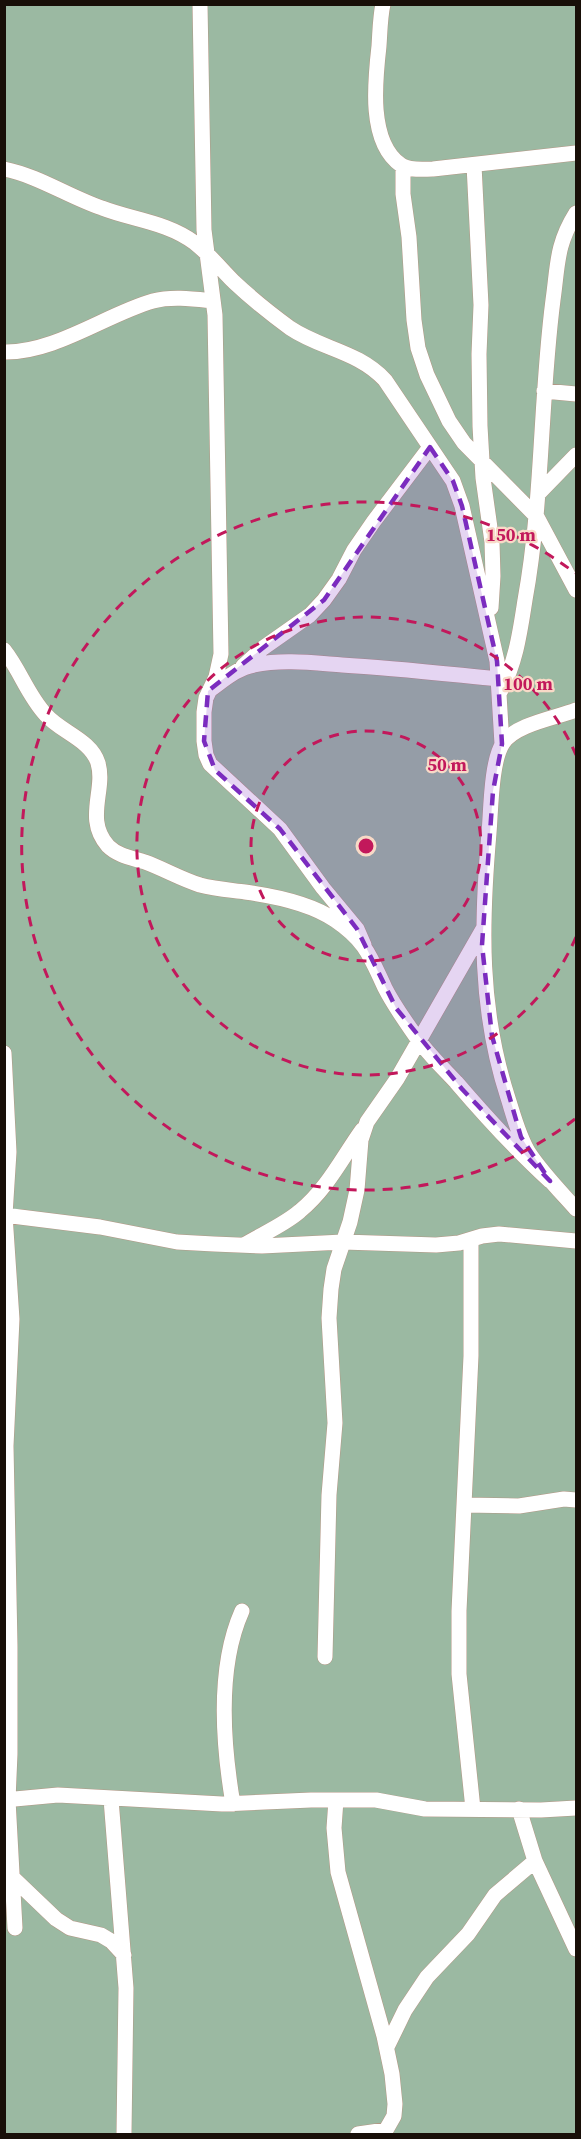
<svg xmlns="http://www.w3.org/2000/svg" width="581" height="2139" font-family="'Source Serif 4',serif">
	<rect width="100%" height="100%" fill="#f8dac7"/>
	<path fill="#9bb9a2" d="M5,5H576V2134H5Z"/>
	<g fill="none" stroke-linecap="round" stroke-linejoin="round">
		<defs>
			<path id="minor" d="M200,4L204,230L215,315L221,654L216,677L206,698L204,712V741L206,755L210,764L280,829L323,888L357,929L364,945
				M383,4C380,18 380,32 379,46C375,81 368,142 401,165C410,171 423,169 433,169L576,153
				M474,165L481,305L479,354L480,426L483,478L492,542L493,576L491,608
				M403,166V194L409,237L414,320L418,348L427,375L449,421L464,443L537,517L576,590
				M4,169C39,176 69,197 102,208C133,220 167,222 195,243C209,254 221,269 234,282C251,298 271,314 290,328C321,349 358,351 385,380L453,481L462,506L497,661L502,744
				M4,352C55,353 107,314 153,301C172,296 194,299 213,301
				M544,391L576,394
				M539,493L576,455
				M4,650C20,670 28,696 46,715C61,732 91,740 98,763C106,790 84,819 108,846C118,856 133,858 145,862C164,869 181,879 200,885C215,889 230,890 245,892C275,896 310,903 335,920C366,941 370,956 385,988C394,1006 406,1022 417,1038C428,1054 443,1068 456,1082C486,1117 516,1150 550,1181
				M243,666L263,648L310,615L324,600L339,579L354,550L374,521L430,447
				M210,690C224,680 237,668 254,665C282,659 314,663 342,665C394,668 447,674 499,679
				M500,692C516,663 520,632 525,600C543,501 540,400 553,300C558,265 556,245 576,213
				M576,710C556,718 516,724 503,743C491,761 491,810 489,833C481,925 479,1009 508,1098C514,1117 519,1137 529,1153C543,1174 560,1191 576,1209
				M4,1053L9,1152L5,1215L12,1319L6,1446L10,1646V1754L8,1800L15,1928
				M4,1215L100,1227L177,1242L214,1244L262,1246L343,1242L436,1245L459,1243L482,1236L499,1234L576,1241
				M471,1240V1356L459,1611V1674L473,1809
				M244,1245C262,1234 284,1225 300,1211C327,1189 342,1158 362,1130
				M464,1505L519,1506L564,1499L576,1500
				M325,1657L329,1495L335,1423L329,1318L331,1289L334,1269L350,1222L357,1190L361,1140L367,1122L397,1079L483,929
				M111,1799L126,1988L124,2134
				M4,1800L58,1795L222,1804L311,1800H376L425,1809L541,1810L576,1808
				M336,1800L334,1828L338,1872L384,2036L392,2074L395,2104L394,2116L386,2130L358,2134
				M233,1804C223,1745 217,1667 242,1611
				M519,1809L535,1861L576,1949
				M11,1876L56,1919L70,1928L101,1935L111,1941L124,1955
				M387,2047L405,2010L427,1977L468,1934L495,1895L535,1861"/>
		</defs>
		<use href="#minor" stroke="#b39785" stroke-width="16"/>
		<use href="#minor" stroke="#fff" stroke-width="15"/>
	</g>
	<path fill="#7b2cbf" fill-opacity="0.2" stroke="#7b2cbf" stroke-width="4.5" stroke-dasharray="12 8" stroke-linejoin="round" d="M430,447L453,481L462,506L497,661L502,744L493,791L482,945L492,1036L521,1137L550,1181L462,1089L396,1008L357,929L280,829L215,770L204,741L208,691L324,600Z"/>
	<g fill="none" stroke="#c2185b" stroke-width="3" stroke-dasharray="10 8">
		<circle cx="366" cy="846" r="115"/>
		<path d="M576 937A229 229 0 1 1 576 755"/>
		<path d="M575 1119A344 344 0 1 1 575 573"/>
	</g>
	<circle cx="366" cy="846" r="9" fill="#c2185b" stroke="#f8dac7" stroke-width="3"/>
	<g font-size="18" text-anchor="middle" font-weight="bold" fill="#c2185b" stroke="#f8dac7" stroke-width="4.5" stroke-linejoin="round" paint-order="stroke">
		<text x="511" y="541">150 m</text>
		<text x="528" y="690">100 m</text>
		<text x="447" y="771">50 m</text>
	</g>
	<rect width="581" height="2139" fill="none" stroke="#180f08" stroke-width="12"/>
</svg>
